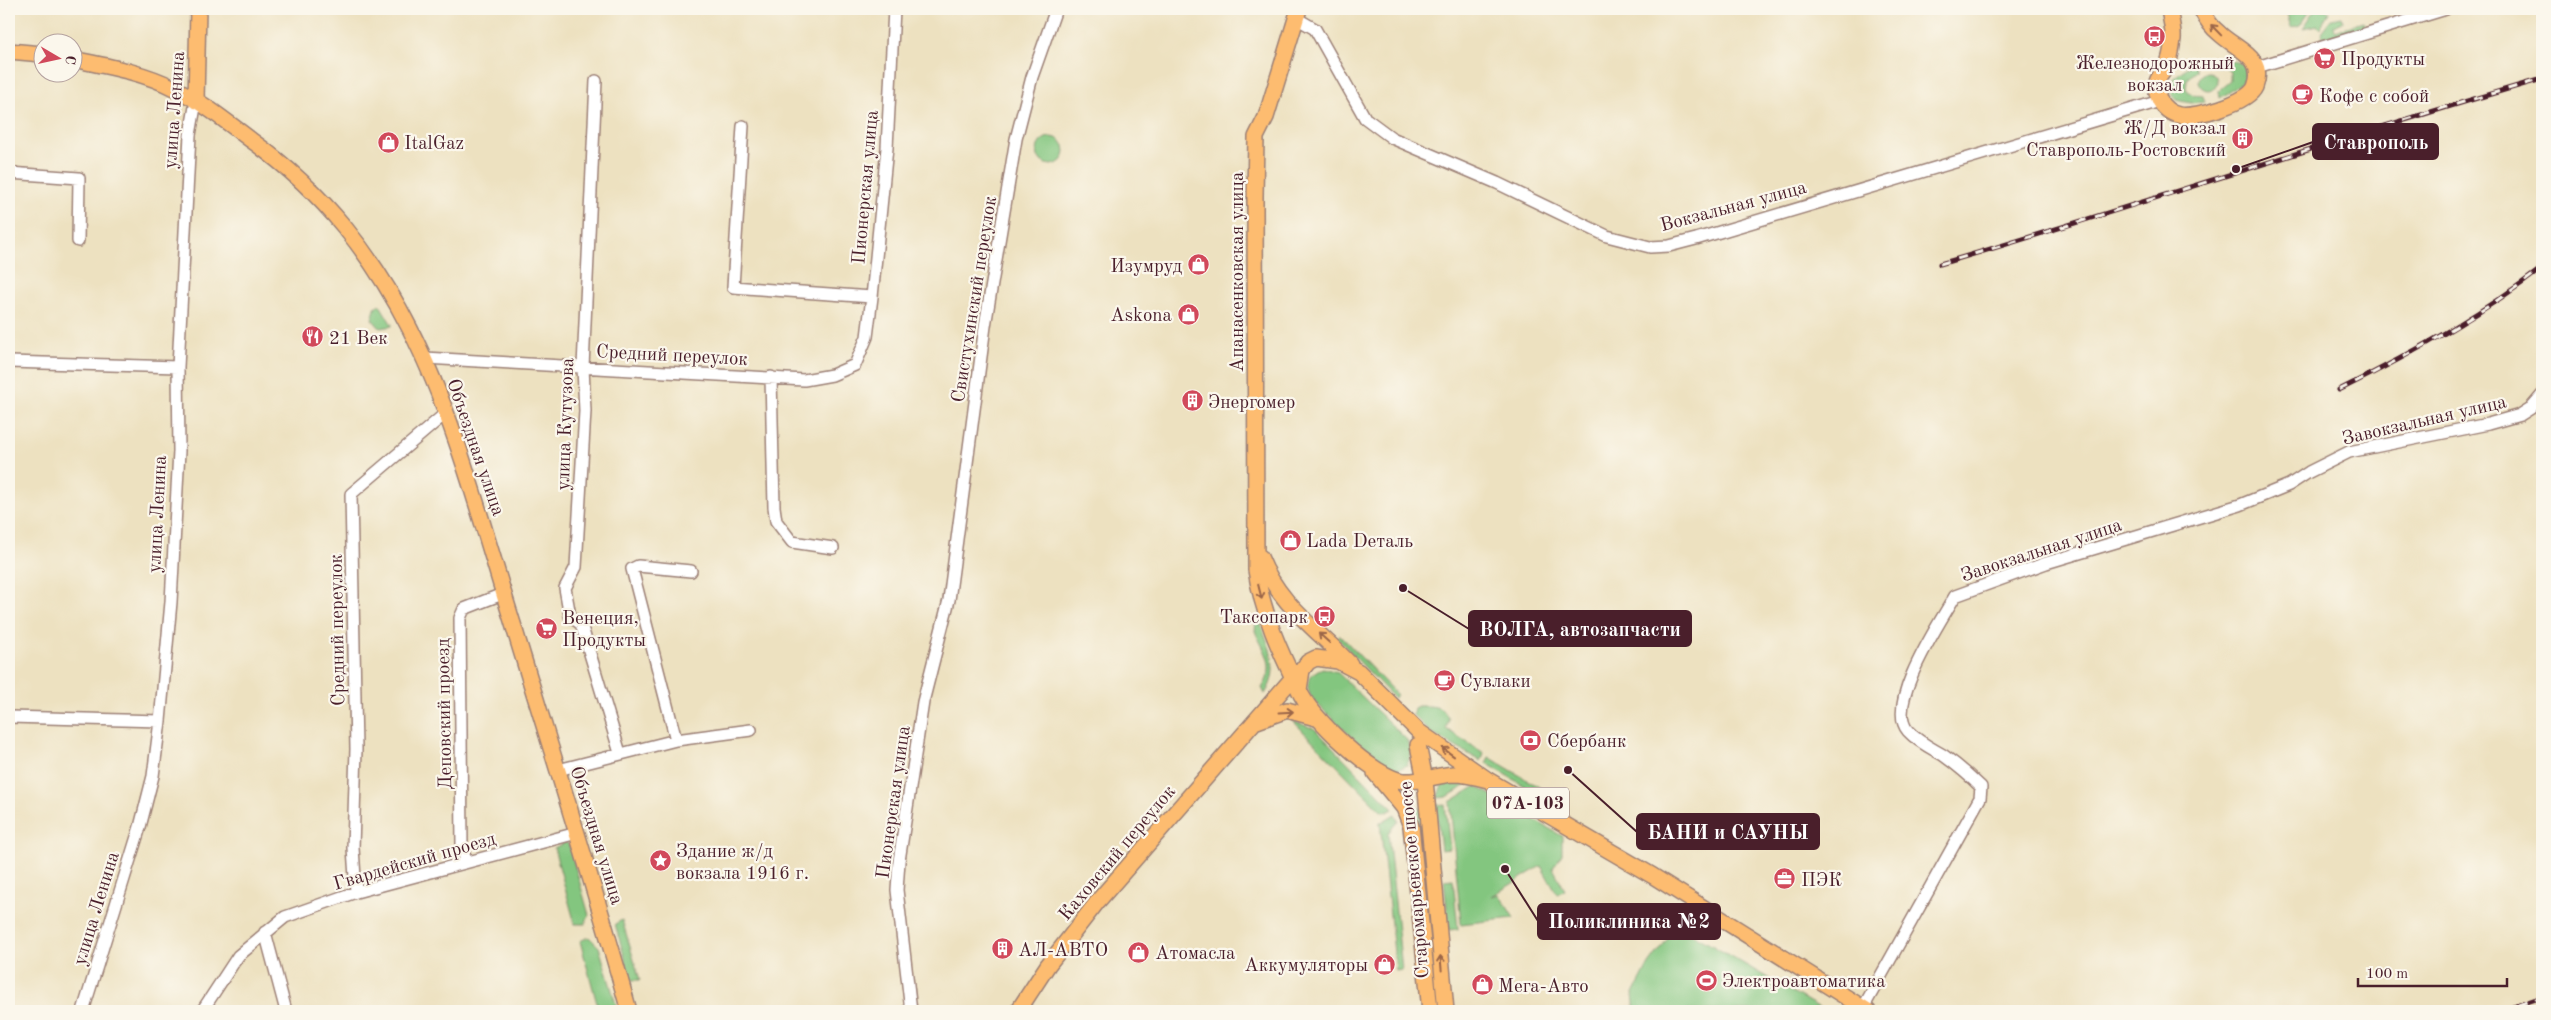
<svg xmlns="http://www.w3.org/2000/svg" width="2551" height="1020" font-family="'Old Standard TT',serif">
	<rect width="100%" height="100%" fill="#fbf7ec"/>
	<filter id="ink" filterUnits="userSpaceOnUse"><feTurbulence type="fractalNoise" baseFrequency=".02" numOctaves="2"/><feDisplacementMap in="SourceGraphic" scale="10" xChannelSelector="R" yChannelSelector="G"/><feConvolveMatrix kernelMatrix="1 2 1 2 8 2 1 2 1" color-interpolation-filters="sRGB"/></filter>
	<filter id="wash" filterUnits="userSpaceOnUse"><feTurbulence type="fractalNoise" baseFrequency=".0096" numOctaves="4" result="noise"/><feDisplacementMap in="SourceGraphic" scale="20" xChannelSelector="R" yChannelSelector="G"/><feGaussianBlur stdDeviation="1.12" result="paint"/><feColorMatrix in="noise" values="0 0 0 0 0 0 0 0 0 0 0 0 0 0 0 0 0 1.4 0 .05"/><feComposite in="paint" operator="in"/></filter>
	<g filter="url(#wash)">
		<rect width="100%" height="100%" fill="#ede1c0"/>
		<path fill="#83c67f" stroke="#667255" d="M2290,9H2311L2300,25L2291,28L2286,10Z
			M2316,9H2325L2329,12L2320,28L2317,25L2303,28Z
			M2342,17L2343,22L2333,26L2334,31L2363,22L2365,28L2324,39L2321,32L2331,19Z
			M2225,58L2242,64C2251,80 2233,90 2220,98L2219,90L2230,81V72L2224,67L2212,66L2211,59Z
			M2194,64L2197,71L2187,79L2186,89L2193,95L2203,96L2205,102L2190,103L2176,100L2170,91C2171,76 2183,70 2194,64Z
			M2199 81a9 9 0 1 1 18 0a9 9 0 1 1-18 0Z
			M1037 151a14 14 0 1 1 28 0a14 14 0 1 1-28 0Z
			M380,305L392,325V326L380,328L372,319L376,306Z
			M1259,619C1268,645 1282,668 1265,694L1262,688C1278,664 1263,651 1255,631L1256,621Z
			M1340,635L1397,695L1394,698L1337,638Z
			M1323,668L1337,672L1406,739L1412,752L1407,765L1395,771L1381,765L1312,699C1304,685 1308,673 1323,668Z
			M1418,706C1433,706 1442,705 1449,719L1446,729L1484,753L1481,761L1431,733L1413,715L1414,708Z
			M1293,721L1315,729L1393,809L1387,812L1381,811Z
			M1489,757L1559,799L1556,805L1486,763Z
			M1450,779L1472,782L1447,797L1437,798L1442,785Z
			M1476,786L1562,836V854L1553,868L1565,890L1557,894L1541,866L1492,896L1499,894L1514,918L1461,924L1450,802Z
			M1445,804L1450,849L1441,850L1436,805Z
			M1421,808L1440,1011H1435L1417,821L1412,809Z
			M1395,814L1398,821L1388,833L1402,970L1396,971L1380,823Z
			M566,842L569,845L589,915L585,924H575L554,848Z
			M1453,879L1458,929L1449,930L1444,880Z
			M622,920L640,980H631L615,924Z
			M1680,933L1694,935L1825,1011H1635L1633,995L1649,964L1669,937Z
			M589,937L599,947L618,1011H599L580,941Z"/>
	</g>
	<g filter="url(#ink)">
		<g fill="none" stroke-linecap="round" stroke-linejoin="round">
			<defs>
				<path id="minor" d="M1296,18L1315,29L1365,118L1392,138L1497,183L1607,236L1650,247L1669,246L1696,239L2160,101
					M2257,67L2446,9
					M596,81L583,367L585,411L576,567L565,588L570,616L581,624L620,753
					M743,126L733,287L872,297
					M9,173L79,178L78,241
					M425,358L804,380L832,375L855,365L867,337L872,297L887,148L894,9
					M9,362L178,367
					M771,377L774,507L776,521L792,542L833,548
					M9,717L160,721
					M676,740L632,569L638,566L691,571
					M558,770L676,740L751,730
					M466,862L462,846L460,618L464,609L505,593
					M356,892L353,848L356,749L351,494L446,413
					M265,932L286,1011
					M1863,1008L1980,798L1981,787C1970,776 1957,765 1943,755C1931,748 1918,742 1908,731C1884,705 1941,621 1955,596L2046,563L2240,505L2289,485L2309,472L2349,452L2488,424L2520,415L2531,408L2542,395
					M83,1011L140,827L153,776L160,721L171,602L179,451L178,367L190,135L196,101
					M202,1011L238,956L285,917L356,892L577,833
					M911,1011L897,890L899,861L923,702L949,600L985,326L1016,139L1032,77L1056,9"/>
				<path id="major" d="M2169,9C2170,18 2174,29 2173,39C2172,46 2171,58 2167,65C2160,78 2152,80 2159,99C2162,107 2171,114 2179,115C2196,118 2248,103 2255,87C2267,57 2235,49 2219,33C2211,27 2205,17 2201,9
					M9,51L42,54
					M72,59C106,66 143,72 174,88C201,101 227,122 251,140C420,261 455,438 513,624C552,753 593,881 629,1011
					M196,101L198,9
					M1260,557C1279,605 1316,628 1350,664
					M1299,690C1280,652 1262,612 1256,570L1255,197L1256,137L1266,117L1299,9
					M1257,721L1287,710L1316,718
					M1418,745L1425,780L1446,1011
					M1375,773L1404,808L1411,826L1430,1011
					M1488,780C1477,777 1466,774 1454,774C1437,775 1421,782 1404,781C1375,779 1309,716 1299,690L1302,670L1308,662L1316,658L1338,661L1359,672L1418,731L1488,780L1653,876L1868,1011
					M1018,1011L1048,965L1098,901L1298,672"/>
			</defs>
			<use href="#minor" stroke="#9c8076" stroke-width="14"/>
			<use href="#major" stroke="#9c8076" stroke-width="18"/>
			<use href="#minor" stroke="#fff" stroke-width="11"/>
			<use href="#major" stroke="#fdbc70" stroke-width="15"/>
			<defs>
				<path id="rail" d="M1940,264C2141,205 2340,137 2542,79
					M2339,390C2410,355 2480,316 2542,268
					M2501,1011L2542,997"/>
			</defs>
			<use href="#rail" stroke="#4a1f2b" stroke-width="5"/>
			<use href="#rail" stroke="#fbf7ec" stroke-width="3" stroke-dasharray="9" stroke-linecap="butt"/>
		</g>
		<defs><path id="oneway-shaft" d="M-6 0H5M1.5-3L5.5 0L1.5 3" fill="none" stroke-width="1.6" stroke-linecap="round" stroke-linejoin="round" transform="scale(1.25)"/></defs>
		<g stroke="#9b664a">
			<use href="#oneway-shaft" transform="translate(2216 30) rotate(-134)"/>
			<use href="#oneway-shaft" transform="translate(1260 592) rotate(76)"/>
			<use href="#oneway-shaft" transform="translate(1324 638) rotate(-138)"/>
			<use href="#oneway-shaft" transform="translate(1286 712) rotate(-3)"/>
			<use href="#oneway-shaft" transform="translate(1448 752) rotate(-144)"/>
			<use href="#oneway-shaft" transform="translate(1441 963) rotate(-95)"/>
		</g>
	</g>
	<defs>
		<symbol id="bus-disc" viewBox="-11 -11 22 22"><circle r="9.5" fill="#d1495b" stroke="#fbf7ec"/><path d="M-5-6H5V4H4V6H2V4H-2V6H-4V4H-5ZM-3.5-4V0h7V-4ZM-3.5 1.2v1.5H-2V1.2ZM2 1.2v1.5H3.5V1.2Z" fill="#fff"/></symbol>
		<symbol id="supermarket-disc" viewBox="-11 -11 22 22"><circle r="9.5" fill="#d1495b" stroke="#fbf7ec"/><path d="M-6-5.5h2.5l.6 2H6L4.5 2H-2.5L-4.4-4H-6ZM-1.5 3.2a1.3 1.3 0 1 0 .1 0ZM3 3.2a1.3 1.3 0 1 0 .1 0Z" fill="#fff"/></symbol>
		<symbol id="cafe-disc" viewBox="-11 -11 22 22"><circle r="9.5" fill="#d1495b" stroke="#fbf7ec"/><path d="M-5.5-4.5H6V0H3Q3 3.5 0 3.5H-2.5Q-5.5 3.5-5.5 0ZM3-3.2v2h1.7v-2ZM-6 4.5H4V6H-6Z" fill="#fff"/></symbol>
		<symbol id="building-disc" viewBox="-11 -11 22 22"><circle r="9.5" fill="#d1495b" stroke="#fbf7ec"/><path d="M-4-6H4V6H1V3H-1V6H-4ZM-2.5-4.3h1.7v1.8h-1.7ZM.8-4.3h1.7v1.8H.8ZM-2.5-1h1.7V.8h-1.7ZM.8-1h1.7V.8H.8Z" fill="#fff"/></symbol>
		<symbol id="shop-disc" viewBox="-11 -11 22 22"><circle r="9.5" fill="#d1495b" stroke="#fbf7ec"/><path d="M-5-2.5h2.3a2.7 3.5 0 0 1 5.4 0H5L5.5 6h-11ZM-1.5-2.5h3a1.5 2.3 0 0 0-3 0Z" fill="#fff"/></symbol>
		<symbol id="restaurant-disc" viewBox="-11 -11 22 22"><circle r="9.5" fill="#d1495b" stroke="#fbf7ec"/><path d="M-5-6h1v4h1v-4h1v4h1v-4h1v5L-1.5 .5V6h-2V.5L-5-1ZM5-6V6H3V1.5H1.5Q1.5-4 5-6Z" fill="#fff"/></symbol>
		<symbol id="bank-disc" viewBox="-11 -11 22 22"><circle r="9.5" fill="#d1495b" stroke="#fbf7ec"/><path d="M-6-4H6V4H-6ZM0-2.3a2.3 2.3 0 1 0 0 4.6a2.3 2.3 0 1 0 0-4.6Z" fill="#fff"/></symbol>
		<symbol id="sight-disc" viewBox="-11 -11 22 22"><circle r="9.5" fill="#d1495b" stroke="#fbf7ec"/><path d="M0-6L1.8-2.2L6-1.7L2.9 1.2L3.7 5.4L0 3.3L-3.7 5.4L-2.9 1.2L-6-1.7L-1.8-2.2Z" fill="#fff"/></symbol>
		<symbol id="office-disc" viewBox="-11 -11 22 22"><circle r="9.5" fill="#d1495b" stroke="#fbf7ec"/><path d="M-6-3h4V-5.5h4V-3h4V5H-6ZM-1-4.5V-3h2v-1.5ZM-6 0V1H6V0Z" fill="#fff"/></symbol>
		<symbol id="stadium-disc" viewBox="-11 -11 22 22"><circle r="9.5" fill="#d1495b" stroke="#fbf7ec"/><path d="M0-5a6.5 5 0 1 0 0 10a6.5 5 0 1 0 0-10ZM-3.5-1.8h7v3.6h-7Z" fill="#fff"/></symbol>
	</defs>
	<g fill-rule="evenodd">
		<use href="#bus-disc" x="2142" y="24" width="25" height="25"/>
		<use href="#supermarket-disc" x="2312" y="46" width="25" height="25"/>
		<use href="#cafe-disc" x="2290" y="82" width="25" height="25"/>
		<use href="#building-disc" x="2230" y="126" width="25" height="25"/>
		<use href="#shop-disc" x="376" y="130" width="25" height="25"/>
		<use href="#shop-disc" x="1186" y="252" width="25" height="25"/>
		<use href="#shop-disc" x="1176" y="302" width="25" height="25"/>
		<use href="#restaurant-disc" x="300" y="324" width="25" height="25"/>
		<use href="#building-disc" x="1180" y="388" width="25" height="25"/>
		<use href="#shop-disc" x="1278" y="528" width="25" height="25"/>
		<use href="#bus-disc" x="1312" y="604" width="25" height="25"/>
		<use href="#supermarket-disc" x="534" y="616" width="25" height="25"/>
		<use href="#cafe-disc" x="1432" y="668" width="25" height="25"/>
		<use href="#bank-disc" x="1518" y="728" width="25" height="25"/>
		<use href="#sight-disc" x="648" y="848" width="25" height="25"/>
		<use href="#office-disc" x="1772" y="866" width="25" height="25"/>
		<use href="#building-disc" x="990" y="936" width="25" height="25"/>
		<use href="#shop-disc" x="1126" y="940" width="25" height="25"/>
		<use href="#shop-disc" x="1372" y="952" width="25" height="25"/>
		<use href="#stadium-disc" x="1694" y="968" width="25" height="25"/>
		<use href="#shop-disc" x="1470" y="972" width="25" height="25"/>
	</g>
	<g text-anchor="middle" stroke-width="4.5" stroke-linejoin="round" paint-order="stroke">
		<rect fill="#fbf7ec" stroke="#7f6065" stroke-width="1" x="1487" y="787.5" width="82" height="31" rx="4"/>
		<g font-size="18" font-weight="bold" fill="#4a1f2b">
			<text x="1528" y="809">07А-103</text>
		</g>
		<g font-size="19" fill="#4a1f2b" stroke="#fbf7ec" text-anchor="start">
			<text x="2341" y="65">Продукты</text>
			<text x="2155" y="69" text-anchor="middle">Железнодорожный<tspan x="2155" dy="22">вокзал</tspan></text>
			<text x="2319" y="102">Кофе с собой</text>
			<text x="2226" y="134" text-anchor="end">Ж/Д вокзал<tspan x="2226" dy="22">Ставрополь-Ростовский</tspan></text>
			<text x="404" y="149">ItalGaz</text>
			<text x="1182" y="272" text-anchor="end">Изумруд</text>
			<text x="1172" y="321" text-anchor="end">Askona</text>
			<text x="329" y="344">21 Век</text>
			<text x="1208" y="408">Энергомер</text>
			<text x="1306" y="547">Lada Dеталь</text>
			<text x="1308" y="623" text-anchor="end">Таксопарк</text>
			<text x="562" y="624">Венеция,<tspan x="562" dy="22">Продукты</tspan></text>
			<text x="1460" y="687">Сувлаки</text>
			<text x="1547" y="747">Сбербанк</text>
			<text x="676" y="857">Здание ж/д<tspan x="676" dy="22">вокзала 1916 г.</tspan></text>
			<text x="1801" y="886">ПЭК</text>
			<text x="1018" y="956">АЛ-АВТО</text>
			<text x="1155" y="959">Атомасла</text>
			<text x="1368" y="971" text-anchor="end">Аккумуляторы</text>
			<text x="1722" y="987">Электроавтоматика</text>
			<text x="1498" y="992">Мега-Авто</text>
		</g>
		<g font-size="19" fill="#4a1f2b" stroke="#fbf7ec">
			<text transform="translate(173 110) rotate(-86)" y="7">улица Ленина</text>
			<text transform="translate(864 187) rotate(-85)" y="7">Пионерская улица</text>
			<text transform="translate(1733 205) rotate(-15)" y="7">Вокзальная улица</text>
			<text transform="translate(1236 272) rotate(-90)" y="7">Апанасенковская улица</text>
			<text transform="translate(973 299) rotate(-81)" y="7">Свистухинский переулок</text>
			<text transform="translate(672 354) rotate(3)" y="7">Средний переулок</text>
			<text transform="translate(2424 419) rotate(-13)" y="7">Завокзальная улица</text>
			<text transform="translate(564 424) rotate(-88)" y="7">улица Кутузова</text>
			<text transform="translate(477 447) rotate(71)" y="7">Объездная улица</text>
			<text transform="translate(156 514) rotate(-87)" y="7">улица Ленина</text>
			<text transform="translate(2041 549) rotate(-18)" y="7">Завокзальная улица</text>
			<text transform="translate(336 630) rotate(-91)" y="7">Средний переулок</text>
			<text transform="translate(443 714) rotate(-91)" y="7">Деповский проезд</text>
			<text transform="translate(892 802) rotate(-82)" y="7">Пионерская улица</text>
			<text transform="translate(598 835) rotate(73)" y="7">Объездная улица</text>
			<text transform="translate(1116 852) rotate(-50)" y="7">Каховский переулок</text>
			<text transform="translate(414 860) rotate(-16)" y="7">Гвардейский проезд</text>
			<text transform="translate(1413 880) rotate(-95)" y="7">Старомарьевское шоссе</text>
			<text transform="translate(95 908) rotate(-73)" y="7">улица Ленина</text>
		</g>
	</g>
	<path fill="none" stroke="#4a1f2b" stroke-width="2" d="M2236 169L2313 142M1403 588L1469 629M1568 770L1637 832M1505 869L1538 921"/>
	<g fill="#4a1f2b" stroke="#fbf7ec" stroke-width="2">
		<circle cx="2236" cy="169" r="5"/>
		<circle cx="1403" cy="588" r="5"/>
		<circle cx="1568" cy="770" r="5"/>
		<circle cx="1505" cy="869" r="5"/>
	</g>
	<g fill="#4a1f2b" stroke="#4a1f2b" stroke-width="2">
		<rect x="2313" y="124" width="125" height="35" rx="5"/>
		<rect x="1469" y="611" width="222" height="35" rx="5"/>
		<rect x="1637" y="814" width="182" height="35" rx="5"/>
		<rect x="1538" y="904" width="182" height="35" rx="5"/>
	</g>
	<g font-size="20" text-anchor="middle" font-weight="bold" fill="#fff">
		<text x="2376" y="149">Ставрополь</text>
		<text x="1580" y="636">ВОЛГА, автозапчасти</text>
		<text x="1728" y="839">БАНИ и САУНЫ</text>
		<text x="1629" y="928">Поликлиника №2</text>
	</g>
	<rect width="2551" height="1020" fill="none" stroke="#fbf7ec" stroke-width="30"/>
	<g transform="translate(58 58) rotate(99)"><circle r="24" fill="#fbf7ec" stroke="#b4a19f"/>
	<path d="M0-4L9 19L0 12L-9 19Z" fill="#d1495b"/>
	<text y="-8" font-size="14" font-weight="bold" text-anchor="middle" fill="#4a1f2b">С</text>
	</g>
	<path d="M2358 978v8h149v-8" fill="none" stroke="#4a1f2b" stroke-width="2.5"/>
	<text x="2366" y="978" font-size="15" fill="#4a1f2b" stroke="#fbf7ec" stroke-width="4" paint-order="stroke">100 m</text>
</svg>
